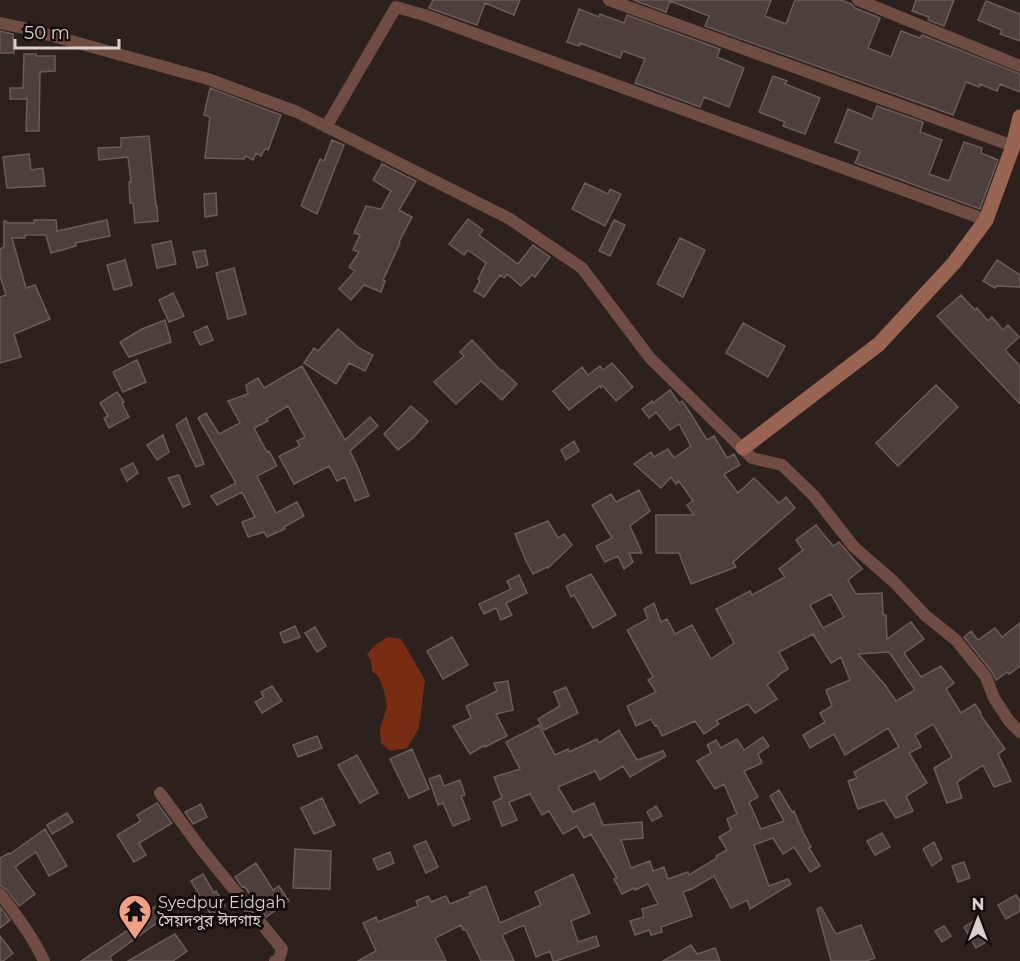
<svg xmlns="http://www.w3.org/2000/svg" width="1020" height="961" font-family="Montserrat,'Noto Sans Bengali',sans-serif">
	<rect width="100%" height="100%" fill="#2d211d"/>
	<path fill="#782d13" d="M388,637L401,639L425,680L419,728L407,748L390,751L381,743L380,728L387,707L384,691L379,677L372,671L371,660L367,654L374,646Z"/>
	<path fill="#4d403c" stroke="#6a5c58" stroke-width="1.5" fill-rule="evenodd" d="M433,0H520L514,15L485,3L477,25L429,8Z
		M633,0H771L765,16L786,24L795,0H841L851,4L855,8L880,18L868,48L891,57L901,31L920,38L922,35L1020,74V92L1000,84L997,91L980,84L979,87L966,82L953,115L705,26L709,16L670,1L666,12Z
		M916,0H954L944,26L928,20L929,17L912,11Z
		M986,1L1020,14V41L1000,34L1002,30L978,20Z
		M579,9L599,17L600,14L624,23L627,15L720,49L717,57L744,68L729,107L704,97L700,107L635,83L645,59L623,51L620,58L580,43L579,46L567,42Z
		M0,31L13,34L14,53H0Z
		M24,54H36V56H55V71L40,72L39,131H26L27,99H10V88H23Z
		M773,76L787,81L785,84L820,98L805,134L783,126L785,122L759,112Z
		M210,88L281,115L268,150L265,149L261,156L256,153L253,160L246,156L244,159L205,158L210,117L204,115Z
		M877,106L923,122L920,132L942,140L929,174L949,181L964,142L982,148L981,153L998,160L980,209L855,163L860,151L835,142L848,109L872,119Z
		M149,136L156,206H157L158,221L135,223L133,203H130L129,182H131L128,157L99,160L98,148L121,147V138Z
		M332,140L344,145L317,214L301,206L320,159L324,161Z
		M29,154L31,170L43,168L45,186L7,188L3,157Z
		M382,164L416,181L399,210L412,217L399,242L400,243L383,280L385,281L381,292L364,285L351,300L339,289L355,271L349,267L359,252L353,250L360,235L354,233L366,206L381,209L391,191L373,180Z
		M585,183L608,194L610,189L621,194L605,226L572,209Z
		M216,193L217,215L205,217L204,194Z
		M468,219L483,230L479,235L518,264L533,245L550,257L535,277L532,275L521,286L507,274L504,278L500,275L484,297L474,291L480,281L478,279L486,263L468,250L464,255L449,244Z
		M34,220H56L57,231L107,220L110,236L75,243L76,246L51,253L46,235H25V238H12L26,288L35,285L50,319L14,334L21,357L0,363V297L6,295L0,276V249L4,247V221H6L7,223H34Z
		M614,220L625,225L610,256L599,251Z
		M680,238L705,250L683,297L657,284Z
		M171,241L176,264L157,268L152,245Z
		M205,250L208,265L197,268L193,252Z
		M125,260L132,285L114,290L107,265Z
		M997,260L1020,275V287L997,286L995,288L983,281Z
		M234,268L246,314L228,319L216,273Z
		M173,293L184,316L169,322L159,300Z
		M961,295L975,310L977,308L988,321L992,317L1003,330L1008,325L1019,337L1005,350L1020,366V404L937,316Z
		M165,320L171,342L129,357L120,342L142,329Z
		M743,323L785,346L768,377L726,353Z
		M207,326L213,340L200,345L194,332Z
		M338,329L359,348L373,355L365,371L349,363L336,384L304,363L314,348L318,351Z
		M472,340L501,371L502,370L517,384L502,400L481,381L456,404L434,382L464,356L460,352Z
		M137,360L146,382L123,392L113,372Z
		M612,363L633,387L616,401L603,386L601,388L600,386L569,410L553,391L582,367L588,375L600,366L603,370Z
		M302,366L345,440L370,417L378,426L350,451L359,470L369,496L355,501L345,477L337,481L329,466L294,484L279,456L300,446L297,441L305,437L288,406L266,419L268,421L254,428L267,452L269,451L277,466L257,476L276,513L297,502L304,516L284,527L285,529L267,537L264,532L248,537L242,522L255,517L242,492L217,505L211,496L236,483L198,418L206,413L219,434L240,423L228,401L248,394L246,385L258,378L264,388Z
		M936,385L958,407L898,466L876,443Z
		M670,390L679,403L682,401L689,411L707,440L714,436L727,458L734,454L740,465L724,474L738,493L754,478L779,503L786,497L795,508L733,562L736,567L691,584L679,553H656V515H694L687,505L693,501L679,481L676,484L671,477L661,488L634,464L651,452L654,457L668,449L674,458L691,446L679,424L670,430L656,412L649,418L642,409L652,401L653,403Z
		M117,392L124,402L122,403L129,417L109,428L104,418L108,416L100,403Z
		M411,406L428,421L414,437L398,450L384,434Z
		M186,418L204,464L196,467L176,425Z
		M163,435L169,452L157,460L147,445Z
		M574,441L579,451L566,460L561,450Z
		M133,463L138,473L127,481L121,469Z
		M179,475L190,504L183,507L168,478Z
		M639,490L650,511L630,526L642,553H629L633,562L624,569L618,556L605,562L596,546L612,538L592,505L611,494L616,502Z
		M548,521L558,538L564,534L572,545L548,568L547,567L533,574L526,561L515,534Z
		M816,525L833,546L839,542L862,569L848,580L856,594L882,593L883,615H886L887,639L911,622L924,639L904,653L921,677L941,666L954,683L946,689L961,713L975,704L981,713L980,714L1005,749L998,754L1011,781L994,787L983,765L957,782L962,798L947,803L934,768L952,757L933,724L915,735L921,747L909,753L927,783L906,796L913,811L896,818L884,800L858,809L848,781L857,778L854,772L899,747L888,728L845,755L834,734L810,748L803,735L825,722L820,713L832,706L826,690L850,680L841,657L831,663L813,634L779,652L788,669L778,675L779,676L767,685L777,699L755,713L748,704L716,721L719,724L704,734L695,721L662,736L657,725L655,726L651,719L636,726L627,706L656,692L648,680L653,677L627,630L648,619L644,609L654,603L661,622L667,619L675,634L692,625L711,659L734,643L716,609L750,591L752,595L785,577L779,569L803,550L796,540ZM831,594L844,617L823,628L810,605ZM889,652L915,690L896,701L885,685L858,654Z
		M591,574L616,615L593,628L574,595L571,597L566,586Z
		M519,575L527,593L506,603L512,615L501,620L496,608L484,614L479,604L511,589L507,581Z
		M1020,623V666L1009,674L1007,672L996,680L992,672L964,637L971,631L978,640L995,628L1002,637Z
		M295,626L300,637L284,643L280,633Z
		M315,627L326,646L317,652L305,633Z
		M452,637L468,665L443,679L427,651Z
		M508,681L513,710L496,714L507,736L485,747V745L470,754L453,726L471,718L466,706L497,691L494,683Z
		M272,686L282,701L262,713L255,702L264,697L261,692Z
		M566,687L578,713L544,730L538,719L560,706L554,692Z
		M539,725L555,755L568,749L569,752L597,739L599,743L619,730L637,760L663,751L666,756L630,777L623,766L600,780L595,771L558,787L573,812L594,803L603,825L642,822L643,838L621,840L631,868L650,861L653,871L664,867L668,879L688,872L689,875L717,858L716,856L727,850L719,837L731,830L727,819L737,814L724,784L715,789L697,761L711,753L707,745L716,740L721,748L737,739L744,750L763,737L769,746L758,754L762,763L744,771L758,797L749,802L761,829L784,821L770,796L779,790L792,812L794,811L803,832L811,847L809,848L820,866L810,872L794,847L783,854L773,838L754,845L769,886L788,879L791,884L750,909L747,900L731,908L714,876L692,889L683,892L692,916L661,927L662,932L651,935L649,930L635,935L630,921L644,917L642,909L658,904L648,884L635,890L634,888L622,894L614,879L617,878L591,834L584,838L577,826L563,834L549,811L542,815L530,794L509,802L517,820L502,826L493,802L502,798L494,777L520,769L506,742Z
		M317,736L322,748L298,757L293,745Z
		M412,749L429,789L409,798L390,759Z
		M357,755L378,793L360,803L338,765Z
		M440,775L444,786L460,780L465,795L461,796L470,819L453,826L443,803L438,805L429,779Z
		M322,798L335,825L314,834L301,808Z
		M157,803L172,823L139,843L146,855L134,862L117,835L141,821L137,815Z
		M201,804L207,817L193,824L185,812Z
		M656,806L662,816L652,821L647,812Z
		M67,813L73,822L52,834L47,825Z
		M45,829L67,866L49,876L36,852L15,867L35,894L19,906L6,889L0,886V858L9,853L10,854Z
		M882,833L890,847L875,855L867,841Z
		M426,841L438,867L426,873L414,846Z
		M934,842L942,859L932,866L923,849Z
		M295,849L331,851L330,889L293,888Z
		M390,852L394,863L378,870L373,859Z
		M964,862L970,878L958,882L952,866Z
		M256,863L273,890L279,886L289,901L266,917L244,886L242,887L235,877Z
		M203,874L214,893L216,891L225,906L211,915L191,881Z
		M573,874L590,913L571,921L578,942L596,936L599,946L556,961H553L550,951L536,957L524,925L502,935L514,961H481L466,930H463L461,925L435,938L446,961H358L376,951L363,923L376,917L378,922L418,906L416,901L428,896L431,902L446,896L450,904L470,896L469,893L486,886L500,923L541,905L535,892Z
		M1016,895L1020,901V911L1006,919L998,905Z
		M161,902L169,914L110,957L112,961H81L148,917L145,914Z
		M0,907L10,920L0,928Z
		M821,907L836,934L861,925L875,958L866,961H831L817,909Z
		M974,921L986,942L976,948L964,927Z
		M944,926L951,936L942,942L935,931Z
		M175,934L187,951L173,961H128Z
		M0,936L13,953L3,961H0Z
		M691,945L697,954L715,948L720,961H663Z"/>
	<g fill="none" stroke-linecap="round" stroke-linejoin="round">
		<path stroke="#704d42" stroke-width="12" d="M609,0L1013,146
			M858,0L1020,66
			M0,23L24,28L208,79L297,112L510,219L582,268L650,358L752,458L782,465L814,496L854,547L894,582L926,616L956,640L986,677L994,698L1009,721L1020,732
			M326,127L396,7L424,15L986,220
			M160,793L202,850L282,949L279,959L275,961
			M0,894C16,914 33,937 44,961"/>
		<path stroke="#9a6452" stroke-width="15" d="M743,448L879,344L954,263L986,220L1013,146L1020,117"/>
	</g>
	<defs>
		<symbol id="temple-pin" viewBox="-11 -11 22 30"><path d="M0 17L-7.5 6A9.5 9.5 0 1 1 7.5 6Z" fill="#f39f84" stroke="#110c0a"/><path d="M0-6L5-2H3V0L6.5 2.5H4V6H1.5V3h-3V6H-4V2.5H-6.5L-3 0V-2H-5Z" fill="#111"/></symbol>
	</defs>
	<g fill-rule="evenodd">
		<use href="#temple-pin" x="116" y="892" width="38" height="52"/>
	</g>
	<g text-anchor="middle" stroke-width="6" stroke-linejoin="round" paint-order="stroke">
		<g font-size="16" fill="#d9d0ce" stroke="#110c0a" text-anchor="start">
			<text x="158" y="908">Syedpur Eidgah<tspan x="158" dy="18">সৈয়দপুর ঈদগাহ</tspan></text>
		</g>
	</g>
	<g transform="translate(978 919)" stroke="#110c0a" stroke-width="4.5" paint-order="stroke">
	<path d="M0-4.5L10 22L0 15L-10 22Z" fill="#d9d0ce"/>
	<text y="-9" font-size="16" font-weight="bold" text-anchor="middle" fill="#d9d0ce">N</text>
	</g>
	<path d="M15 39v9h104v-9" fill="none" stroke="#d9d0ce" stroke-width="3"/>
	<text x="24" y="39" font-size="18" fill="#d9d0ce" stroke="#110c0a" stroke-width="4.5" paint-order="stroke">50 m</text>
</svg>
